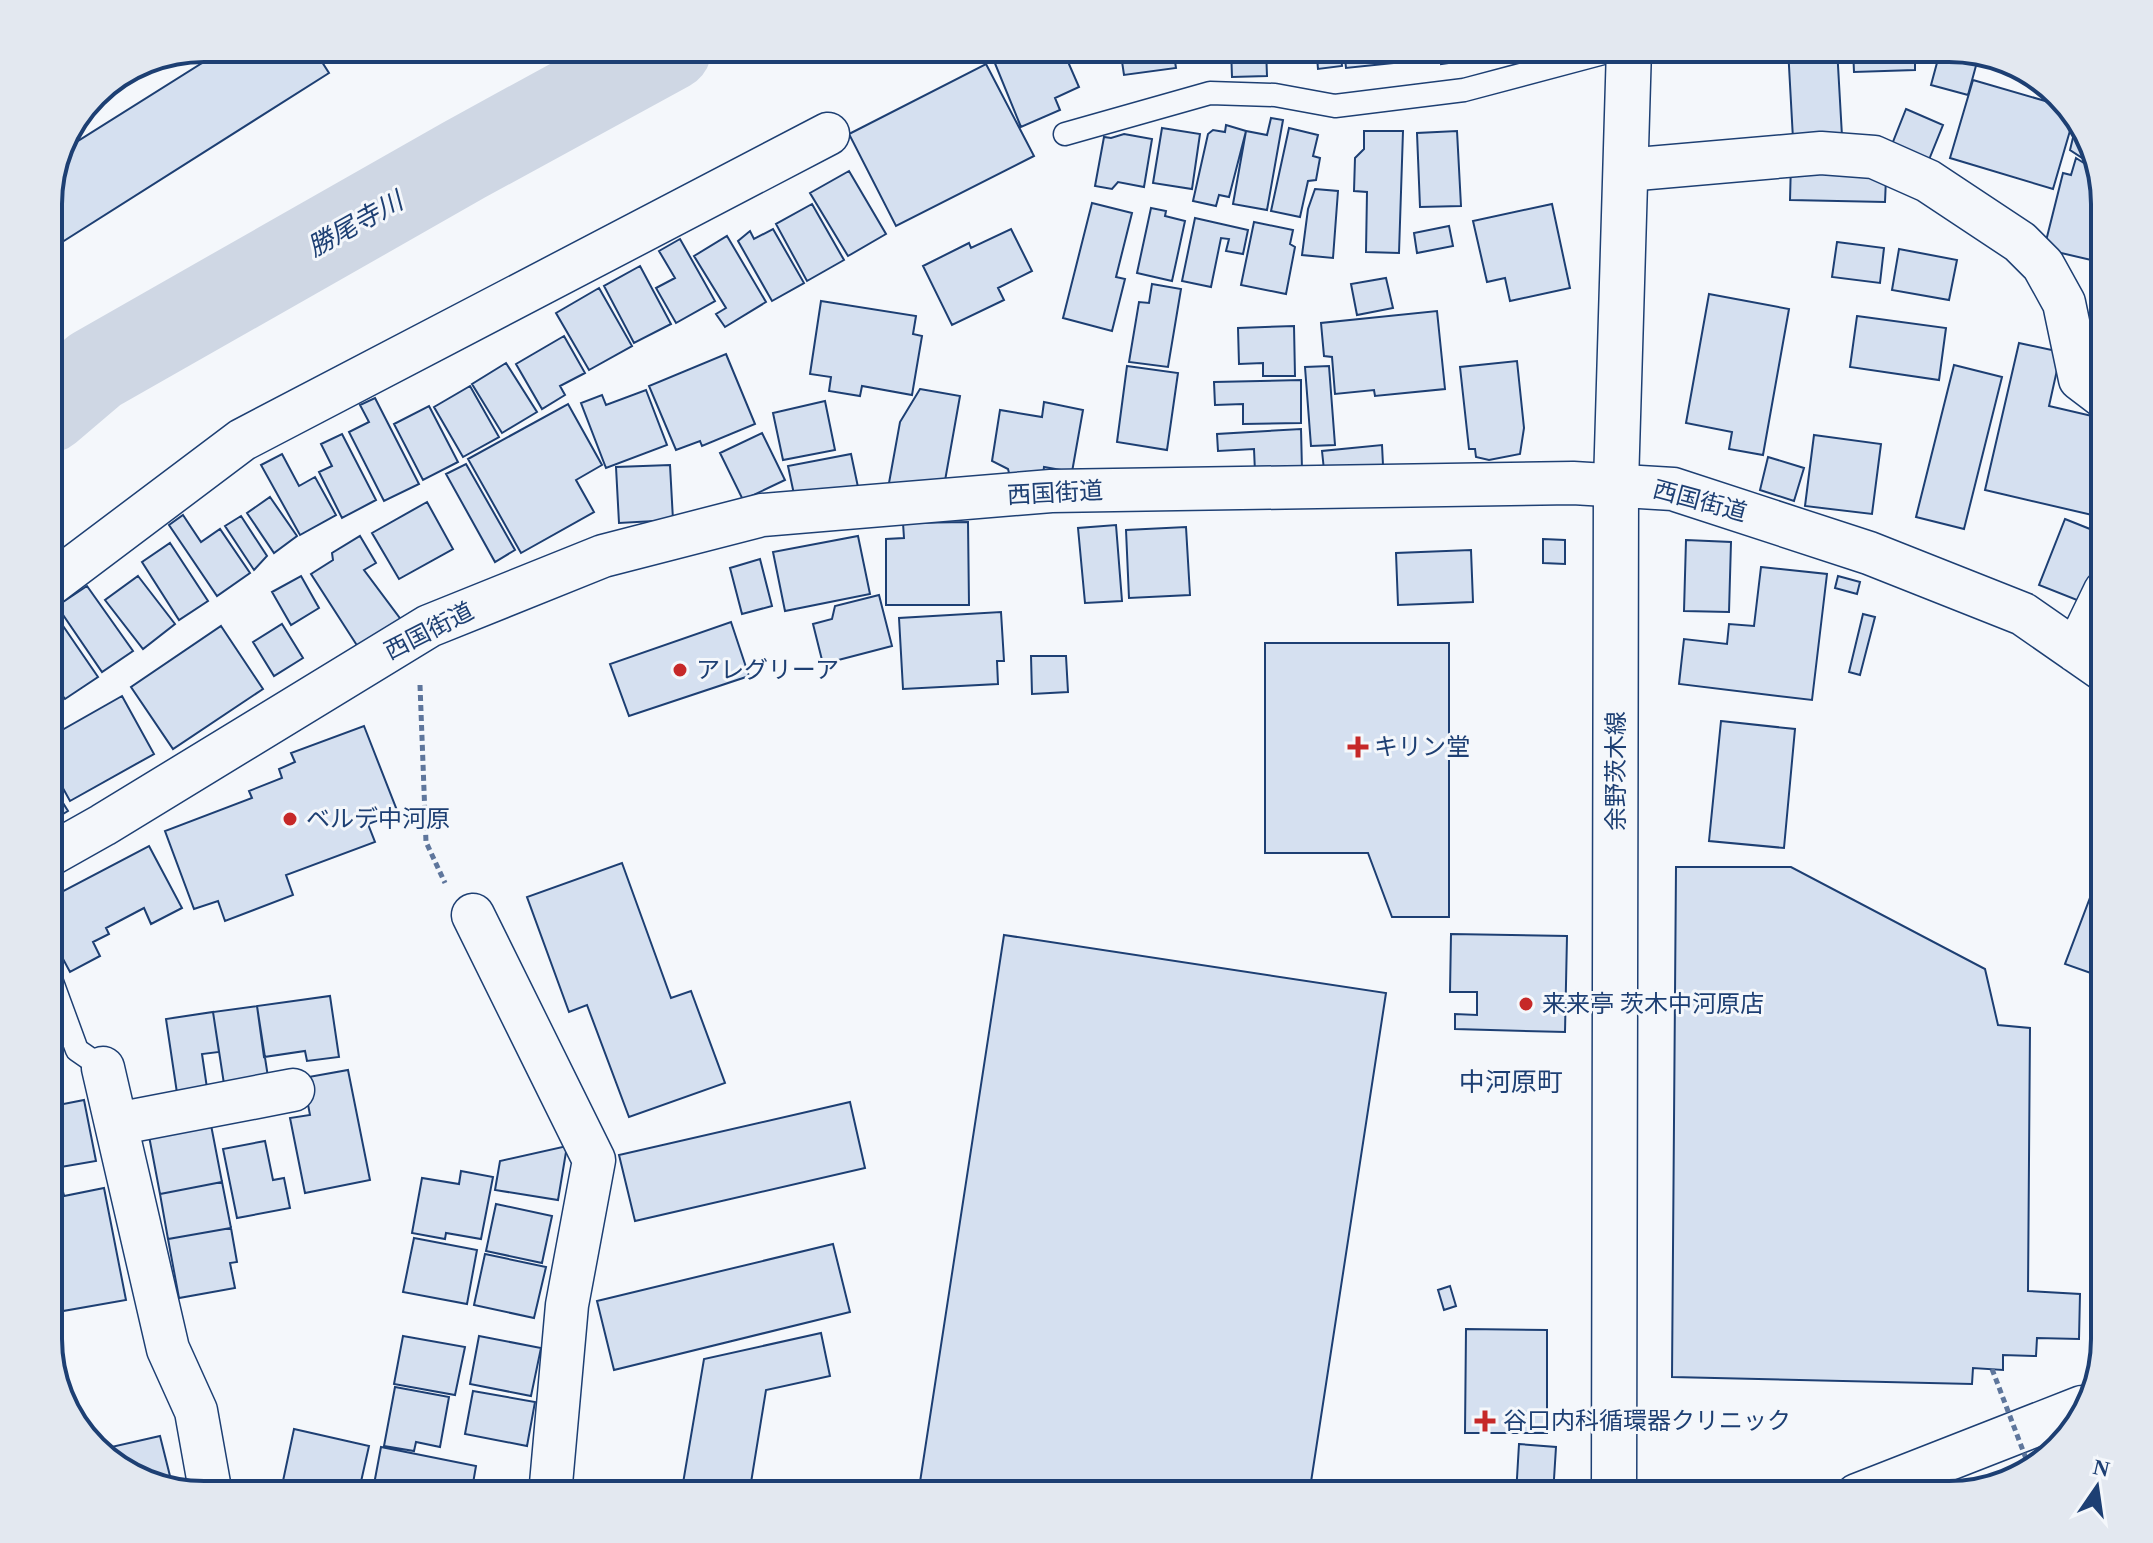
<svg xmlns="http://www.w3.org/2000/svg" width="2153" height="1543" font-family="'Times New Roman','Noto Sans JP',serif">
	<rect width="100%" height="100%" fill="#f4f7fb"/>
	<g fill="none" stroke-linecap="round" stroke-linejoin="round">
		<path stroke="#cfd7e4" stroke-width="86" d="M48,410L95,370L464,160L669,48"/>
	</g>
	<path fill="#d5e0f0" stroke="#1d3f73" stroke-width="2" d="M226,48H313L329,73L48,251V193L59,153Z
		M1025,48H1062L1079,87L1055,98L1060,110L1021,127L994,61Z
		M1120,48H1173L1176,68L1124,75Z
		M1231,48H1266L1267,76L1232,77Z
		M1280,48H1340L1342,66L1318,69L1317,57L1282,61Z
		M1344,48H1421L1422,60L1346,68Z
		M1439,48H1491V49L1483,50L1484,58L1441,64Z
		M1788,48H1837L1842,136L1793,139Z
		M1853,48H1915V70L1854,72Z
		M1941,48L1971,55L1977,62L1968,95L1931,85Z
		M986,64L1034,156L896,226L849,134Z
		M1973,80L2066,107L2074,117L2053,189L1950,158Z
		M1906,109L1943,125L1924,172L1887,157Z
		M1271,118L1283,120L1267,210L1233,204L1246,131L1267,135Z
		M2077,121L2089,135L2096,167L2070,150Z
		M1226,125L1246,131L1229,197L1219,195L1216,206L1193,201L1208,134L1213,130L1225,132Z
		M1162,128L1200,134L1192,189L1153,183Z
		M1289,128L1318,135L1313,156L1320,158L1316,180L1308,181L1300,217L1271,211Z
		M1364,131H1403L1399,253L1366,252L1367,192L1354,191L1355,158L1364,149Z
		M1457,131L1461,206L1420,207L1417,133Z
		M1124,134L1152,139L1144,187L1118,182L1112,189L1095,186L1104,137L1111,138Z
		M2076,158L2098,172L2105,203L2104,263L2044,249L2063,173L2071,175Z
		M1791,162L1886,178L1885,202L1790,200Z
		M849,171L886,234L848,256L810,193Z
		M1315,189L1338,191L1333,258L1302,255L1308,209Z
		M1092,203L1132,213L1116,277L1125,279L1112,331L1063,318Z
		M812,204L844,260L807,281L776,224Z
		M1552,204L1570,288L1510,301L1505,278L1487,282L1473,221Z
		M1151,208L1166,211L1165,216L1185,221L1172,281L1137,273Z
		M1195,218L1248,230L1243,254L1226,251L1229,239L1221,238L1211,287L1182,281Z
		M1254,222L1293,230L1290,244L1295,247L1286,294L1241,285Z
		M1449,226L1453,246L1417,253L1414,233Z
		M773,229L804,283L772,301L738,241L750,231L754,239Z
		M1011,229L1032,271L998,288L1004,300L952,325L923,266L969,243L971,248Z
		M727,236L766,302L725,327L716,314L726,308L694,256Z
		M680,239L715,301L676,323L656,288L675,278L659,251Z
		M1837,242L1884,248L1880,283L1832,277Z
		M1899,249L1957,260L1949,300L1892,290Z
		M640,266L671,324L634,343L604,286Z
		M1386,278L1393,308L1357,315L1351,284Z
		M1152,284L1181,289L1168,367L1129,362L1139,302L1149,303Z
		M599,288L632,346L589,370L556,313Z
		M1709,294L1789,309L1763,455L1729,449L1732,432L1686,423Z
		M821,301L916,316L913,334L922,336L912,395L862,386L860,396L829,391L831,377L810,374Z
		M1437,311L1445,389L1375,396L1374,390L1335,394L1332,357L1324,356L1321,323Z
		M1857,316L1946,328L1939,380L1850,367Z
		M1294,326L1295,376H1263V363L1239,364L1238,328Z
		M564,336L585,373L560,386L565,395L542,409L516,364Z
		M2019,343L2061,352L2049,406L2105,419V518L1985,490Z
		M726,354L755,424L702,446L700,441L676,450L649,386Z
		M1517,361L1524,428L1520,454L1489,460L1476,457L1475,449H1469L1460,367Z
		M506,363L537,412L502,433L472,384Z
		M1954,365L2002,377L1964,529L1916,517Z
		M1127,366L1178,373L1167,450L1117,442Z
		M1329,366L1335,445L1311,446L1305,367Z
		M1301,380V423L1243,424V404L1215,405L1214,382Z
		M470,386L499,437L463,457L434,407Z
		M920,389L960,396L943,492L889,483L900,422Z
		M646,390L667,445L606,468L581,403L602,395L606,405Z
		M375,398L419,484L384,501L349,432L369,422L360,405Z
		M825,401L835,450L783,460L773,413Z
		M1044,402L1083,410L1072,472L1044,467L1042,483L1010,477L1008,469L992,461L1000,410L1042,417Z
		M568,404L602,465L576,480L594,512L521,553L468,459Z
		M429,406L458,462L423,480L394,424Z
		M1301,429L1302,470L1255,472L1254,449L1218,451L1217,434Z
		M762,433L785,480L743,500L720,453Z
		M342,434L376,500L342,518L319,472L332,466L321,444Z
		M1814,435L1881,444L1872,514L1805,506Z
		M1382,445L1383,465L1324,470L1322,451Z
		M282,454L299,486L315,477L336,515L300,535L261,465Z
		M851,454L858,487L795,499L788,466Z
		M1768,457L1804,468L1794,501L1760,490Z
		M466,464L515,550L495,562L446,474Z
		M670,465L673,520L619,523L616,467Z
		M270,497L297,536L274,553L247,513Z
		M427,502L453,549L399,579L372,533Z
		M183,515L201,542L220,529L250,573L217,596L169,525Z
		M241,516L267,556L254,570L225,526Z
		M2065,519L2105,535V573L2092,606L2039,585Z
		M968,522L969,605H886V539L904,538L903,523Z
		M1116,525L1122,601L1085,603L1078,528Z
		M1186,527L1190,595L1129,598L1126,530Z
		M360,536L376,563L364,570L402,621L358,647L311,574L333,560L332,553Z
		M858,536L870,594L785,611L773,552Z
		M1543,539L1565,540V564L1543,563Z
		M1686,540L1731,542L1729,612L1684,611Z
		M170,543L208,601L179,620L142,562Z
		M1471,550L1473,602L1398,605L1396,553Z
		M760,559L772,606L742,614L730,568Z
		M1761,567L1827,574L1812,700L1679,684L1684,639L1727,644L1729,624L1754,626Z
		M138,576L175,624L143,649L105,600Z
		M301,576L319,608L291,625L272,592Z
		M1838,576L1860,582L1857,594L1835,588Z
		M87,586L133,651L102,672L57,606Z
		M879,595L892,646L823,664L813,624L832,619L835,606Z
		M1001,612L1004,661H997L998,684L903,689L899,618Z
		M1863,614L1875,617L1860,675L1849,672Z
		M59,620L98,677L65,699L48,675V659L53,656L48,650V627Z
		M731,622L749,676L629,716L610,664Z
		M282,624L303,658L274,676L253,642Z
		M221,626L263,689L173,749L131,687Z
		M1265,643H1449V917H1392L1368,853H1265Z
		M1031,656H1066L1068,692L1032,694Z
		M48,687L60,705L48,712Z
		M122,696L154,754L70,801L48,761V738Z
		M1721,721L1795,729L1784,848L1709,841Z
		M364,726L398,813L368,824L375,842L286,875L293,895L225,921L218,901L194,909L165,831L252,798L249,791L282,778L279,769L295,762L291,753Z
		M48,779L68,811L48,823Z
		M149,846L182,908L151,924L144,908L106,928L109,934L93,942L100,956L70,972L48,931V899Z
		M2105,858V978L2065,964Z
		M622,863L671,998L691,991L725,1083L629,1117L587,1005L569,1012L527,897Z
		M1676,867H1791L1985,969L1998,1025L2030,1028L2028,1291L2080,1294L2079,1339L2037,1338L2036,1356L2003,1355V1370L1973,1368L1972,1384L1672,1377Z
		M1451,934L1567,936L1565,1032L1455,1029V1014L1477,1015V992H1450Z
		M1004,935L1386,993L1309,1495H918Z
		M330,996L339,1057L307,1061L305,1051L264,1057L257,1006Z
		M257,1006L268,1077L224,1084L213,1012Z
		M213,1012L219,1052L202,1054L207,1088L177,1093L166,1019Z
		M348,1070L370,1180L305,1193L290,1118L310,1115L303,1078Z
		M84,1100L96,1161L49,1169L48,1107Z
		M850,1102L865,1168L635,1221L619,1155Z
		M211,1125L222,1182L160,1194L149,1136Z
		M265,1141L273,1180L284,1178L290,1208L237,1218L223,1149Z
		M567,1146L558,1200L495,1190L500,1161Z
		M461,1171L493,1177L481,1239L446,1233L445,1239L412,1233L422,1178L459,1184Z
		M60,1179L64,1196L104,1188L126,1300L63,1311L59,1293L48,1295V1181Z
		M222,1182L231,1228L168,1239L160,1194Z
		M496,1204L552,1216L542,1263L486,1251Z
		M231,1228L237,1262L230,1263L235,1288L179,1298L168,1239Z
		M414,1238L477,1250L467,1304L403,1292Z
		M833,1244L850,1312L614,1370L597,1301Z
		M485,1254L546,1267L534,1318L474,1305Z
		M1450,1286L1456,1306L1444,1310L1438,1290Z
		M1466,1329L1547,1330V1433H1465Z
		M821,1333L830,1376L766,1390L749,1495H681L704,1359Z
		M403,1336L465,1347L455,1395L394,1384Z
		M479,1336L541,1348L531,1396L470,1384Z
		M395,1387L449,1397L440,1447L416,1442L414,1451L384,1446Z
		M473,1391L535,1402L527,1446L465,1434Z
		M294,1429L369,1446L358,1495L283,1481Z
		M160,1436L172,1484L109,1463L98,1450Z
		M1519,1444L1556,1447L1553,1495H1516Z
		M381,1447L476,1466L471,1495H372Z
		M237,1489L261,1493L262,1490L287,1495H236Z"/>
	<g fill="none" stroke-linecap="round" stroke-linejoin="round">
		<defs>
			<path id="lane" d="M1065,134L1210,93L1275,95L1335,106L1464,90L1622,48
				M48,971L77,1050L103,1068"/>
			<path id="street" d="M1626,170L1821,153L1874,157L1928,181L2020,242L2043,265L2064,303L2080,379L2105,398
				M48,586L242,440L828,134
				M2076,651L2105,591
				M48,856L103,825L429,626L603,556L762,515L1051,491L1573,483L1673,489L1869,553L2023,614L2105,671
				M473,915L594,1160L567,1305L550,1495
				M103,1068L168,1349L196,1411L211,1495
				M116,1124L293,1090
				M1857,1495L2082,1407"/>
			<path id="secondary" d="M1614,1495L1616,484L1629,48"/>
		</defs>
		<use href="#lane" stroke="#1d3f73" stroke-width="25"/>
		<use href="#street" stroke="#1d3f73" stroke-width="45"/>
		<use href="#secondary" stroke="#1d3f73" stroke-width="47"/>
		<path stroke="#5e769c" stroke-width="5" stroke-dasharray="6 4" stroke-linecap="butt" d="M420,685L426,842L445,883"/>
		<use href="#lane" stroke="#f4f7fb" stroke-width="22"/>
		<use href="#street" stroke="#f4f7fb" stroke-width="42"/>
		<use href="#secondary" stroke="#f4f7fb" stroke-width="44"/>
		<path stroke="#5e769c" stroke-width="5" stroke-dasharray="6 4" stroke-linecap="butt" d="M1992,1369L2030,1469"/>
	</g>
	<g fill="#c62828" stroke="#f4f7fb" stroke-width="3">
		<circle cx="680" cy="670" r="8"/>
		<path d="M1354 735h8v8h8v8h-8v8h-8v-8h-8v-8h8z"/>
		<circle cx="290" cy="819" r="8"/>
		<circle cx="1526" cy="1004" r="8"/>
		<path d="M1481 1409h8v8h8v8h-8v8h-8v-8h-8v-8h8z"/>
	</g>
	<g text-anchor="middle" stroke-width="6" stroke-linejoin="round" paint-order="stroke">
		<g font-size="24" fill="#1d3f73" stroke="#f4f7fb">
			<text transform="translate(1055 493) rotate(-3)" y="8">西国街道</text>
			<text transform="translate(1700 501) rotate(15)" y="8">西国街道</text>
			<text transform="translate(429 631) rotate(-27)" y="8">西国街道</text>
			<text transform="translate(1616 771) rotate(-90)" y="8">余野茨木線</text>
		</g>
		<g font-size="24" fill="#1d3f73" stroke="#f4f7fb" text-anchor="start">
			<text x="696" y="678">アレグリーア</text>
			<text x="1374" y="755">キリン堂</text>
			<text x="306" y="827">ベルデ中河原</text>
			<text x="1542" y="1012">来来亭 茨木中河原店</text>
			<text x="1503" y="1429">谷口内科循環器クリニック</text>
		</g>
		<g font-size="26" font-style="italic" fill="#1d3f73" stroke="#f4f7fb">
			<text transform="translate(355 224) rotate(-29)" y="9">勝尾寺川</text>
		</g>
		<g font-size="26" fill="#1d3f73" stroke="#f4f7fb">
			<text x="1511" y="1091">中河原町</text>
		</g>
	</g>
	<path d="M0 0H2153V1543H0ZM204 62H1949A142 142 0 0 1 2091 204V1339A142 142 0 0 1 1949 1481H204A142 142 0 0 1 62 1339V204A142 142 0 0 1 204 62Z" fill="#e3e8f0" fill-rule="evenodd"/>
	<path fill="none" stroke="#1d3f73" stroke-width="4" d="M204 62H1949A142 142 0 0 1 2091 204V1339A142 142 0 0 1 1949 1481H204A142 142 0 0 1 62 1339V204A142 142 0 0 1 204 62Z"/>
	<g transform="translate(2097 1487) rotate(13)" stroke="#f4f7fb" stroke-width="6" paint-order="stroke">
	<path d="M0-6L14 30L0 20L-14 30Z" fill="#1d3f73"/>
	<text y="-12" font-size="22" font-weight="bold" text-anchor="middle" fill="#1d3f73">N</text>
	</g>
</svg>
